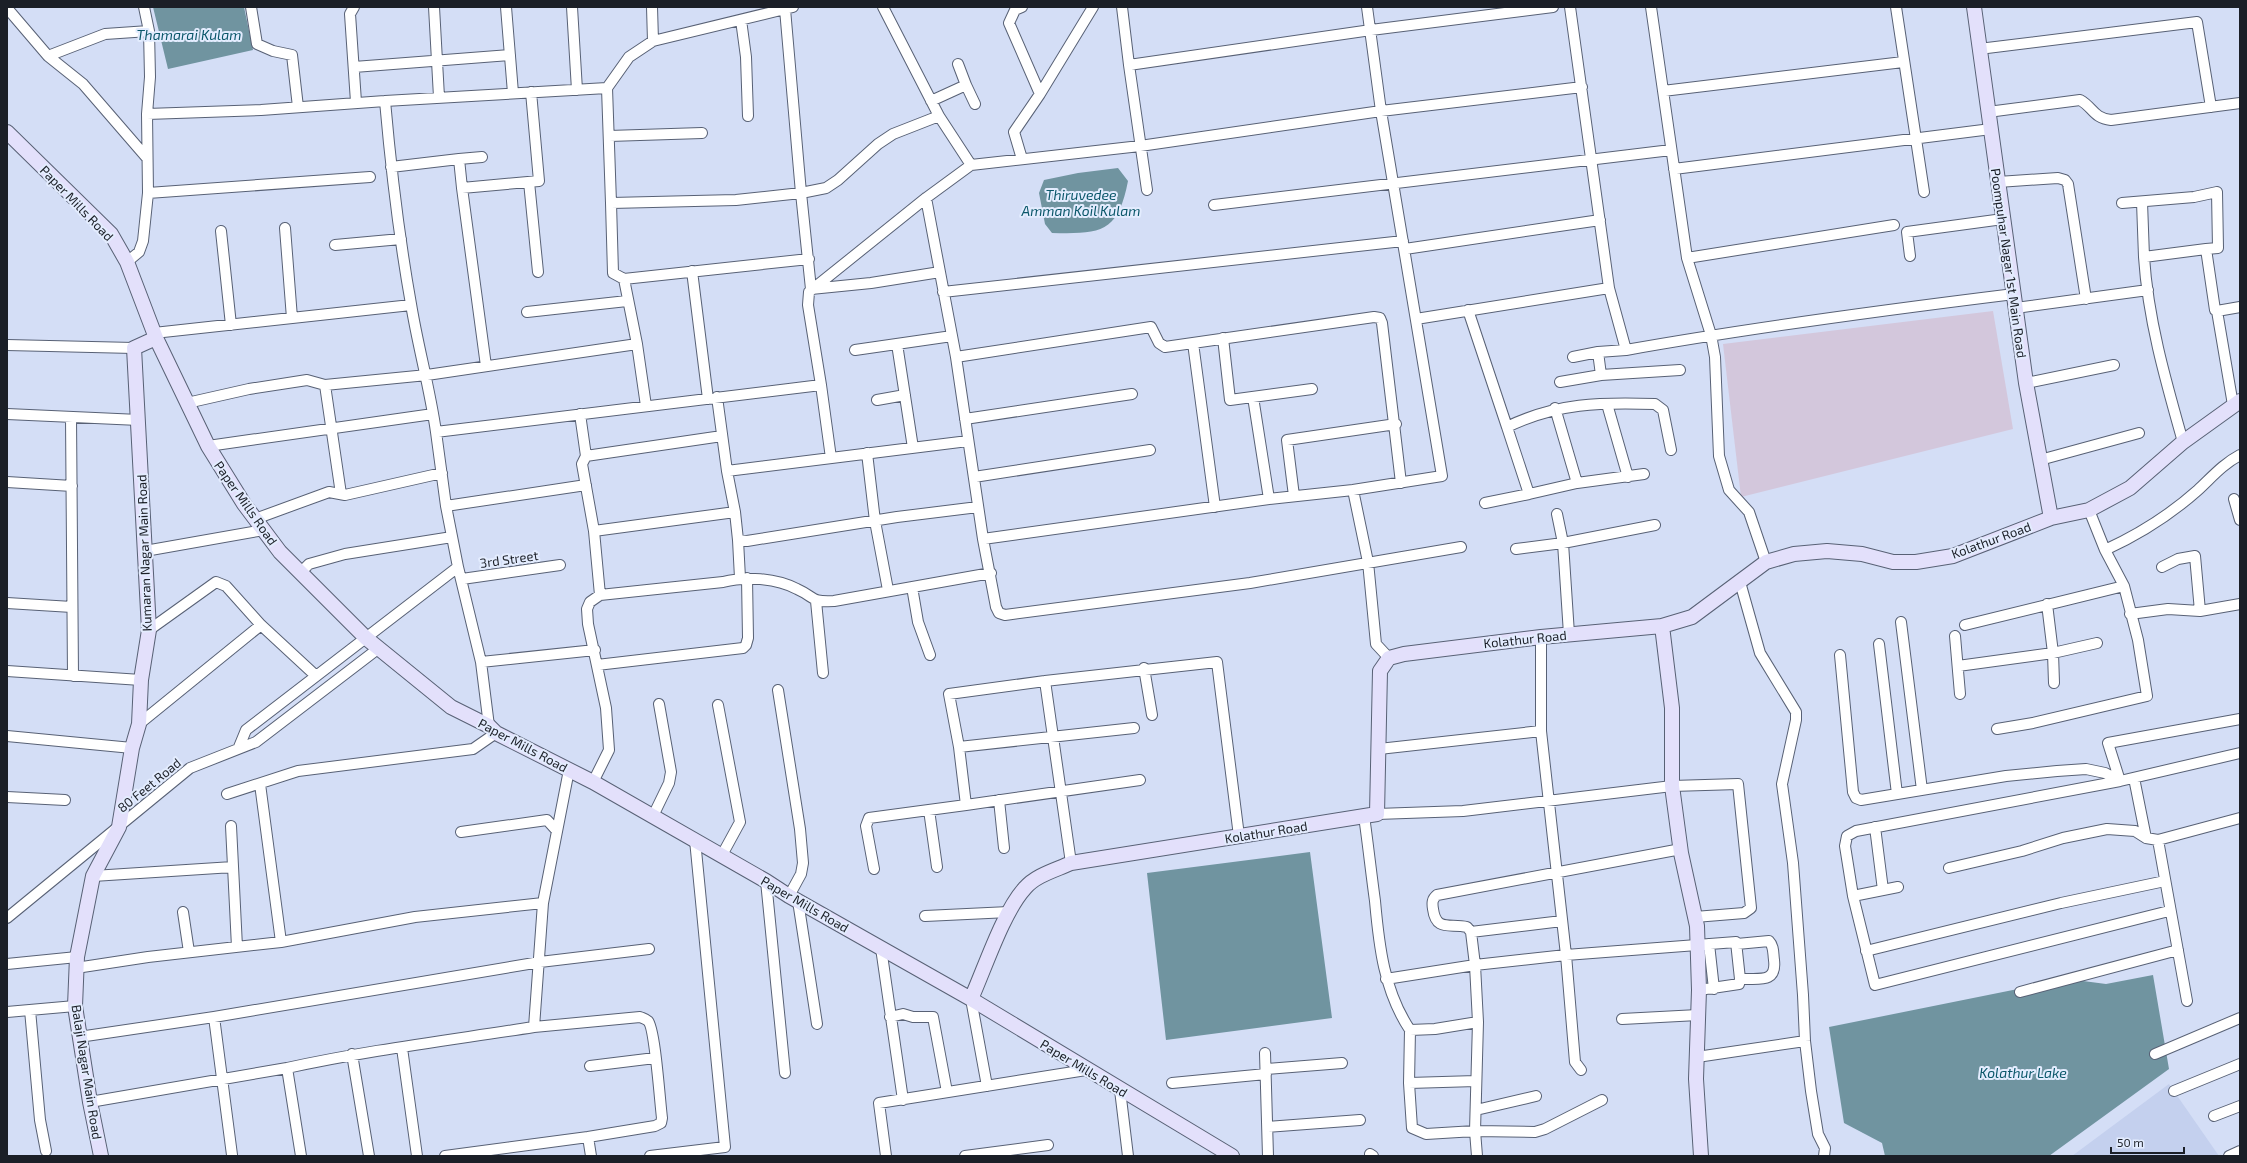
<svg xmlns="http://www.w3.org/2000/svg" width="2247" height="1163" font-family="'Exo 2',sans-serif">
	<rect width="100%" height="100%" fill="#d4def6"/>
	<path fill="#c4d0ee" d="M2169,1084L2219,1156H2072Z"/>
	<path fill="#d3c7dc" d="M1993,311L2013,429L1741,497L1723,344Z"/>
	<path fill="#7094a0" d="M153,7H244L253,50L168,69Z
		M1118,168L1128,181C1118,233 1101,234 1052,233L1045,224L1039,193L1044,180L1078,173Z
		M1310,852L1332,1018L1166,1040L1147,873Z
		M2153,975L2169,1069L2049,1156H1885L1882,1143L1844,1123L1829,1027L2068,979L2106,984Z"/>
	<g fill="none" stroke-linecap="round" stroke-linejoin="round">
		<defs>
			<path id="street" d="M251,7L257,44L273,51L292,55L298,107
				M354,7L350,14L356,102
				M434,7L439,97
				M506,7L513,93
				M572,7L577,90
				M652,7L653,41
				M883,7L939,116L971,165
				M1022,7L1015,10L1009,23L1040,94
				M1122,7L1129,65L1371,30L1553,7
				M1570,7L1609,288L1626,350C1755,327 1884,310 2014,294
				M1651,7L1687,258L1711,335L1715,357L1719,456L1729,490L1749,512L1766,562
				M1896,7L1924,192
				M7,8L48,56L83,84L147,158
				M785,9L801,193L826,188L838,180L878,144L893,134L939,116
				M741,20L746,57L748,116
				M1979,49L2197,22L2211,107
				M48,56L105,34L149,31
				M958,64L966,85
				M1129,65L1147,190
				M354,67L510,55
				M607,88L611,203
				M1663,91L1903,62
				M931,101L966,85L975,104
				M1988,112L2080,100C2093,107 2093,118 2111,120L2240,103
				M147,114L261,110L385,101
				M609,136L702,133
				M459,159L482,157
				M1022,159L1014,132L1040,94L1093,7
				M391,167L459,159L462,188L539,181L531,92
				M1674,169L1991,129
				M529,182L538,272
				M1998,182L2058,178L2065,180L2068,184L2086,299
				M462,188L486,366
				M148,193L370,177
				M926,198L956,357L983,539L996,607L999,613L1005,615L1250,583L1461,547
				M2142,202L2144,257
				M2122,203L2194,197L2217,192L2218,248L2206,249
				M1214,205L1671,150
				M285,228L292,318
				M221,231L231,325
				M335,245L401,239
				M1405,249L1600,220
				M1910,256L1907,232L2003,219
				M1687,258L1894,225
				M809,259L624,279L613,273L611,203L736,200L801,193L811,289L871,283L940,272
				M127,262L139,252L143,241L148,193L147,114L150,77L149,31L144,7
				M692,271L708,399
				M624,279L637,344L646,406
				M943,292L1403,241
				M2016,308L2148,290
				M1468,310L1507,427
				M2217,311L2233,405
				M527,312L627,301
				M1416,319L1609,288
				M154,333L411,305
				M1223,338L1230,400L1312,389
				M1193,343L1215,507
				M897,344L913,448
				M7,345L134,348
				M855,350L952,336
				M1598,352L1601,375L1680,370
				M956,357L1151,327L1159,343L1165,347L1374,317L1380,318L1382,323L1401,483
				M1573,357L1598,352L1626,350
				M1560,382L1601,375
				M2026,383L2114,365
				M325,385L341,494
				M821,385L831,458
				M717,397L727,471
				M1253,397L1269,499
				M877,400L905,395
				M187,403L249,389L307,380L325,385L427,375L637,344
				M1607,404L1628,477
				M1555,408L1577,483
				M7,414L139,420
				M580,414L586,456
				M71,417L73,676
				M965,419L1132,394
				M436,432C430,389 418,347 411,304C399,237 391,169 385,101L607,88L629,57L653,41L793,7
				M2183,442C2166,382 2148,320 2144,257L2206,249L2215,310L2217,311L2240,307
				M208,446L433,414
				M867,453L875,521L888,590
				M2040,460L2139,433
				M1644,474L1577,483L1529,494L1507,427C1556,403 1601,402 1655,404L1663,410L1671,450
				M974,477L1150,450
				M7,482L72,486
				M1353,490L1368,562L1376,644L1389,658
				M1294,496L1287,440L1396,424
				M2234,499L2240,520
				M1485,503L1529,494
				M446,506L586,485
				M1557,514L1563,543L1569,634
				M255,519L329,492L345,495L442,473
				M594,531L582,464L586,456L722,436
				M983,539L1269,499L1353,490L1442,476L1381,111L1367,7
				M738,540L735,512L727,471L968,441
				M1516,549L1563,543L1655,525
				M2105,550C2140,534 2170,515 2198,490C2212,477 2223,464 2240,455
				M145,551L264,530
				M458,567L481,662L595,650
				M2162,567L2178,559L2195,556L2200,611
				M301,572L309,564L345,554L452,537
				M740,578L738,540L747,541L897,517L978,507
				M462,579L560,565
				M1740,582L1760,653L1796,712V720L1782,784L1793,863L1803,995L1805,1041L1811,1091L1818,1134L1825,1148L1824,1156
				M912,587L918,622L930,655
				M600,595L594,531L735,512
				M816,601L823,673
				M7,603L72,607
				M2047,604L2053,653L2054,683
				M2130,614L2168,609L2200,611L2240,604
				M1901,622L1922,790
				M1965,625L2124,586
				M149,630L216,582L226,586L261,625L315,675
				M1955,636L1960,694
				M1879,644L1897,794
				M1840,655L1853,792L1856,798L1861,800L2006,776L2057,771L2086,769L2105,773L2120,781
				M481,662L489,726
				M597,665L743,648L746,645L748,638L747,578
				M1958,666L2053,653L2097,643
				M1144,668L1152,715
				M7,671L141,680
				M778,690L800,829L803,863L801,874L789,896
				M718,705L740,822L722,855
				M139,724L261,625
				M1997,729L2033,723L2147,696L2138,640L2124,586L2105,550L2089,510
				M7,736L132,748
				M239,747L246,730L458,567L446,506L436,432L821,385L808,305L809,292L926,198L971,165L1140,146L1381,111L1582,87
				M959,747L1134,728
				M1379,749L1541,731
				M2134,778L2146,838
				M2120,781L2108,743L2240,719
				M593,782L609,750L606,708L588,624L587,609L590,602L600,595L723,582C745,576 776,578 797,589C817,598 809,602 834,601L991,573
				M260,784L281,942
				M227,794L298,771L473,749L496,733
				M7,797L65,800
				M999,800L1004,848
				M966,805L1140,780
				M929,810L937,867
				M1377,814L1463,811L1672,786L1738,784L1751,908L1744,913L1695,917
				M653,816L669,783L671,772L659,704
				M1364,816C1368,844 1371,872 1375,901C1379,946 1384,991 1410,1030L1435,1029L1478,1022L1475,965L1566,955L1541,731V637
				M231,826L237,947
				M1875,827L1883,890
				M461,832L547,820L557,831
				M2158,840L2187,1001
				M1071,863L1045,681L1217,662L1239,836
				M1949,868L2022,851L2063,838L2107,829L2135,831L2146,838L2158,840L2240,818
				M874,869L866,826L869,818L966,805L959,747L949,694L1045,681
				M93,876L233,867
				M766,881L785,1073
				M1853,896L1898,887
				M798,901L817,1024
				M2169,911L1875,985L1853,896L1845,846L1847,836L1856,831L2120,781L2240,753
				M183,912L189,952
				M925,916L1009,912
				M7,918L190,768L256,742L379,648
				M1471,932L1562,921
				M1709,944L1714,989
				M1737,944L1769,941C1774,946 1773,953 1774,960C1777,984 1758,978 1740,979
				M881,948L903,1100
				M1866,951L2061,903L2165,881
				M7,964L77,957
				M76,968L148,957L281,942L415,917L543,903
				M1386,979L1475,965L1471,932L1467,927C1450,923 1436,932 1433,909C1432,903 1432,899 1437,895L1681,849
				M2020,992L2178,950
				M971,999L987,1086
				M30,1010L40,1120L46,1151
				M7,1012L75,1006
				M214,1017L232,1155
				M890,1017L903,1014L913,1017H933L947,1092
				M1622,1019L1698,1015
				M534,1027L640,1017C642,1018 646,1019 648,1021C655,1028 660,1103 662,1118L661,1123L655,1126L588,1137
				M79,1037L214,1017L540,962L649,949
				M402,1048L417,1156
				M1265,1053L1268,1156
				M352,1054L369,1156
				M2155,1054L2240,1018
				M1697,1057L1805,1041
				M590,1066L655,1058
				M1266,1069L1342,1063
				M1581,1070L1575,1062L1566,955L1736,942L1740,979L1739,984L1699,990
				M1476,1081L1409,1083L1412,1128L1426,1134L1475,1131L1535,1132L1545,1129L1602,1100
				M1172,1083L1266,1074
				M1409,1083L1410,1030
				M1120,1090L1128,1156
				M2174,1091L2240,1064
				M90,1102L287,1068
				M1476,1110L1536,1096
				M2214,1116L2240,1106
				M1268,1127L1360,1120
				M1370,1154L1373,1156
				M301,1156L287,1068C369,1050 451,1040 534,1027L543,903L569,770
				M445,1156L588,1137L591,1156
				M650,1156L725,1147L695,840
				M886,1156L879,1103L1086,1070
				M965,1156L1048,1145
				M1477,1156L1475,1131L1478,1022
				M2229,1156L2240,1151"/>
			<path id="secondary" d="M1974,7L2026,383L2051,518
				M7,132L111,234L127,262L156,338L208,446L244,504L280,552L366,638L451,707L489,726L496,733L593,782L766,881L789,896L971,999L1232,1156
				M1662,626L1672,708V786L1681,853L1697,926L1699,990L1696,1079L1701,1156
				M971,999C985,968 1003,912 1025,888C1036,875 1056,870 1071,863L1377,814L1380,671L1389,658L1404,654L1541,637L1662,626L1692,617L1766,562L1794,554L1827,551L1862,554L1893,562H1916L1953,556L2051,518L2089,510L2130,488L2183,442L2240,401
				M101,1156L90,1102L75,1006L77,957L93,876L119,827L132,748L139,724L141,680L149,630L134,348L156,338"/>
		</defs>
		<use href="#street" stroke="#586175" stroke-width="12"/>
		<use href="#secondary" stroke="#586175" stroke-width="16"/>
		<use href="#street" stroke="#fff" stroke-width="10"/>
		<use href="#secondary" stroke="#e3e0fb" stroke-width="14"/>
	</g>
	<g text-anchor="middle" stroke-width="4" stroke-linejoin="round" paint-order="stroke">
		<g font-size="13" fill="#1b1f27" stroke="#e3ecfe">
			<text transform="translate(77 203) rotate(46)" y="5">Paper Mills Road</text>
			<text transform="translate(2009 263) rotate(82)" y="5">Poompuhar Nagar 1st Main Road</text>
			<text transform="translate(246 503) rotate(55)" y="5">Paper Mills Road</text>
			<text transform="translate(1991 540) rotate(-20)" y="5">Kolathur Road</text>
			<text transform="translate(144 553) rotate(-92)" y="5">Kumaran Nagar Main Road</text>
			<text transform="translate(509 559) rotate(-8)" y="5">3rd Street</text>
			<text transform="translate(1525 639) rotate(-6)" y="5">Kolathur Road</text>
			<text transform="translate(523 745) rotate(28)" y="5">Paper Mills Road</text>
			<text transform="translate(149 785) rotate(-39)" y="5">80 Feet Road</text>
			<text transform="translate(1266 832) rotate(-9)" y="5">Kolathur Road</text>
			<text transform="translate(805 904) rotate(30)" y="5">Paper Mills Road</text>
			<text transform="translate(1084 1068) rotate(31)" y="5">Paper Mills Road</text>
			<text transform="translate(87 1072) rotate(81)" y="5">Balaji Nagar Main Road</text>
		</g>
		<g font-size="14" font-style="italic" fill="#0b576a" stroke="#e3ecfe">
			<text x="189" y="40">Thamarai Kulam</text>
			<text x="1081" y="200">Thiruvedee<tspan x="1081" dy="16">Amman Koil Kulam</tspan></text>
			<text x="2023" y="1078">Kolathur Lake</text>
		</g>
	</g>
	<rect width="2247" height="1163" fill="none" stroke="#1b1f27" stroke-width="16"/>
	<path d="M2111 1147v6h73v-6" fill="none" stroke="#1b1f27" stroke-width="2"/>
	<text x="2117" y="1147" font-size="12" fill="#1b1f27" stroke="#e3ecfe" stroke-width="3" paint-order="stroke">50 m</text>
</svg>
